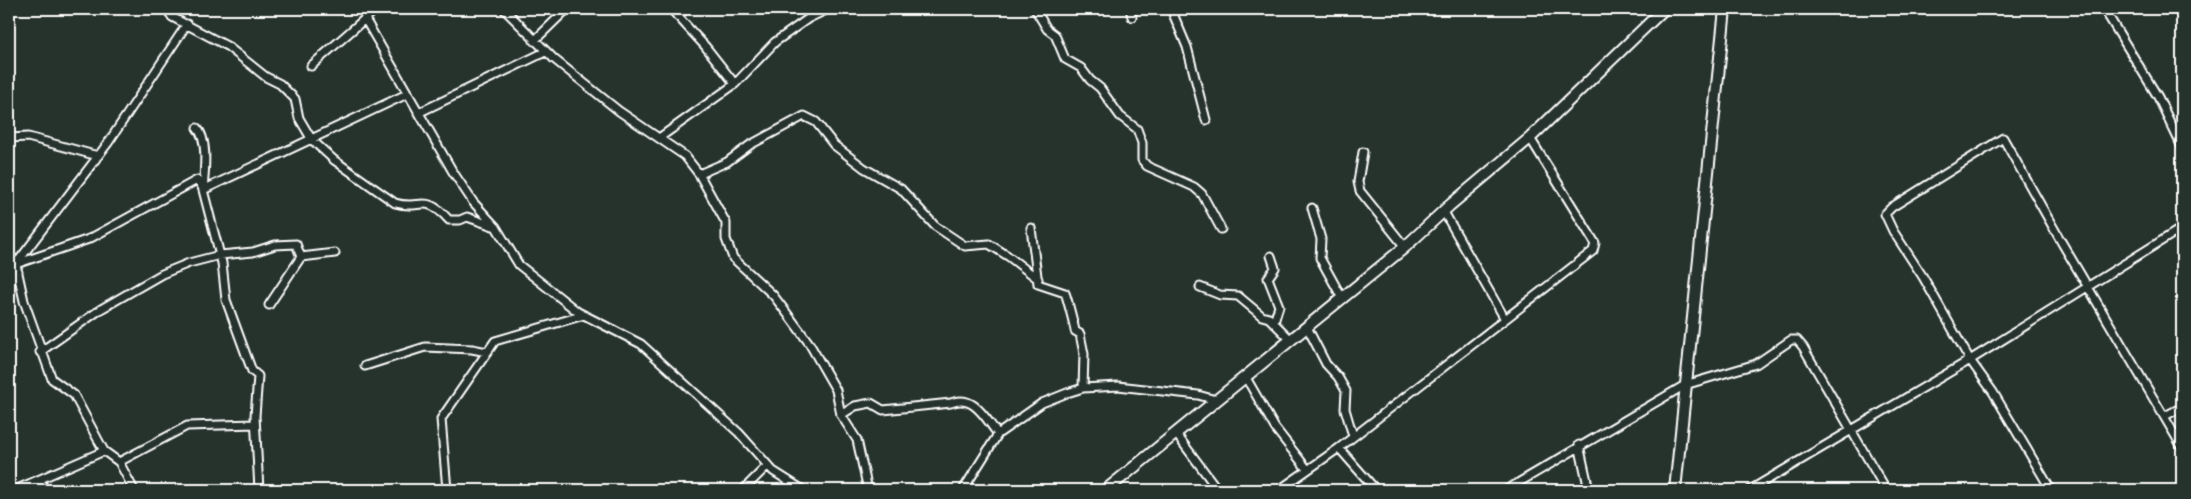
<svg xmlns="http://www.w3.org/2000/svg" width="2191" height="499" font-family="Pangolin,sans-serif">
	<rect width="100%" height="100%" fill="#26332d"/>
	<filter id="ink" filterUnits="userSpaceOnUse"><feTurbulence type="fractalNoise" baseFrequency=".02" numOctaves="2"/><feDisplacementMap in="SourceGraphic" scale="10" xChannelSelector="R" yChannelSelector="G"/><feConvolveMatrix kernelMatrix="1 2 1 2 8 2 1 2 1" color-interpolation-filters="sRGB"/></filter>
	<g filter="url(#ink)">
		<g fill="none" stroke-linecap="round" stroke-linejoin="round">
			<defs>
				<path id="street" d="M167,9L172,17L227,46L266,77L280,84L295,99L299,118L312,140L334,160L395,203C422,211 424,192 449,220H460L467,217L493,226
					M504,9L554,59L619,111L685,156L699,174L726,223V239L733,258L773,295L789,316L809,343L836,390L841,415L857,440L868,490
					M671,9L705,46L735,84
					M1035,9L1047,29L1055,35L1065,59L1081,68L1090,80L1100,88L1120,116L1137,129L1142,143V160L1147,166L1194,187L1202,194L1221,229
					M1130,9L1132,17
					M1171,9L1187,47L1206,120
					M2104,9L2158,97L2182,147
					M677,16L686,9
					M365,19L453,172L473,202L496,227L519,265L578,312L641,344L739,433L773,471L803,490
					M187,24L108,143L16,264L89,239L197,180L200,182L203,190C204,175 209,140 197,128
					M534,41L567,9
					M311,66L376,9
					M418,113L545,52
					M9,138L28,137L98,156
					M659,138L735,84L775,42L809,18L828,9
					M1363,152L1358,182L1360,191L1405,247
					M699,174L727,162L750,145L804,116L816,122L834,145L864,168L901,189L935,226L965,246L989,244L1008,256L1038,279
					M1312,208L1321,239L1320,258L1342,298
					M1444,212L1505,319
					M1031,228L1038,284L1065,293C1067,297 1075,329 1075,331L1080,334L1084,354L1083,388
					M9,253L16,264L24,301L52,379L74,395L104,451L119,462L134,490
					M1271,256L1275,268L1268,278L1279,306L1274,322
					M301,257L335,253
					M9,283L18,272
					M1200,287L1220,295L1238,296L1262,316L1269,318L1291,340
					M1307,327L1326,364L1338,377L1346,391L1345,409L1353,436
					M40,352L101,309L162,274L189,263L220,255L253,252L275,245L296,244L301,257L269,305
					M365,366L425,347L472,349L487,352
					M1245,376L1275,428L1307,469
					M841,415L855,406L871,403L883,410L951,403C974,394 985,418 998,434
					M2165,416L2182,407
					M1177,435L1218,490
					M1579,445L1589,490
					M1339,448L1376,490
					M119,462L187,426L255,424
					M40,480L45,490
					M15,490L104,451
					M259,490L255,416L258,376L252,371L226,300L222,263L203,190L407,94
					M447,490L441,419L495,341L584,315
					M743,490L767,466
					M963,490L998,434L1042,403L1067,393L1083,388L1118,386L1198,395L1216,400
					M1279,490L1339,448L1593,251L1595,243L1530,138
					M1506,490L1685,385L1756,364L1791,340H1797L1803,347L1886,490
					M1750,490L1970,360L2182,228
					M2051,490L1993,392L1970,360L1923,277L1893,231L1885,214L1892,207L2003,138L2062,243L2182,447"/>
				<path id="secondary" d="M1106,490L1405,247L1449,206L1530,138L1664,9
					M1675,490L1725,9"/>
			</defs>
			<use href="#street" stroke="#fff" stroke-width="11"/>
			<use href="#secondary" stroke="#fff" stroke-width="14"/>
			<use href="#street" stroke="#26332d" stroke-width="7"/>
			<use href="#secondary" stroke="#26332d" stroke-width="10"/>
		</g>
	</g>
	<rect width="2191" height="499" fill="none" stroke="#26332d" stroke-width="30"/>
	<rect x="15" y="15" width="2161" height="469" fill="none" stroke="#fff" stroke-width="2" filter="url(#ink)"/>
</svg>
